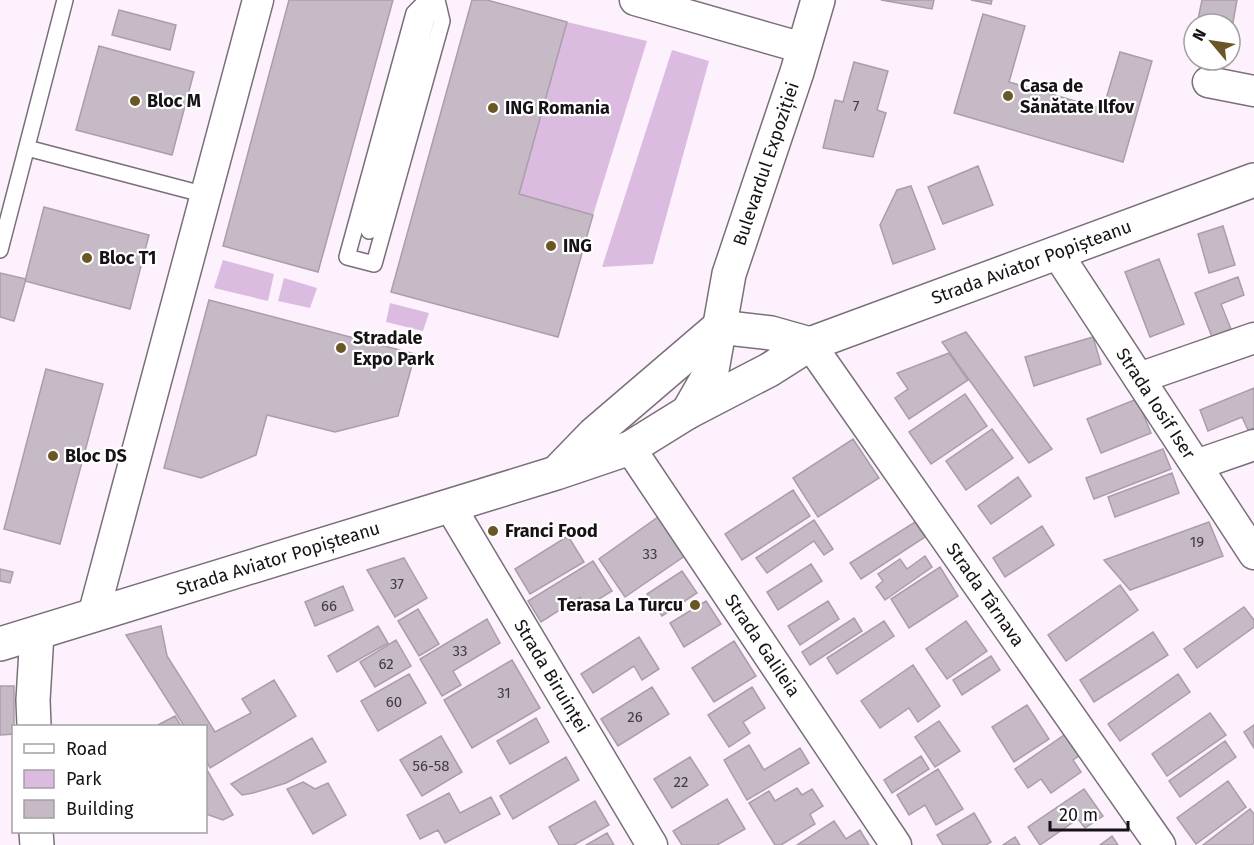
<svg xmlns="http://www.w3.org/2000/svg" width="1254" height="845" font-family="'Fira Sans',sans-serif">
	<rect width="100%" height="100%" fill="#fdf1fe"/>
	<path fill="#dcbbe0" d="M567,22L647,41L593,215L519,194Z
		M672,50L709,61L653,264L602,267Z
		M223,260L274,274L268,301L214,288Z
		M284,278L317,288L310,308L278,301Z
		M390,303L429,313L423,331L386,322Z"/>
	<path fill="#c5bac6" stroke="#a99eaa" stroke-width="1.5" d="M289,0H393L318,272L223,246Z
		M472,0H487L567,22L519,194L593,215L558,337L391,292Z
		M881,0H934L932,9Z
		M971,0H992L991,4Z
		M1202,0H1237L1230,39V24H1197Z
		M119,10L176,25L170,50L112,35Z
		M983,14L1025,26L1009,82L1103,109L1120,52L1152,61L1123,162L954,113Z
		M99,46L194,72L172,155L76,130Z
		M854,62L888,71L877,110L886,113L873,157L823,148L835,100L843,102Z
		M978,166L993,205L943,224L928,187Z
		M911,186L935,249L893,264L880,225L897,190Z
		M44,207L149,235L130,309L25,281Z
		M1223,226L1235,265L1209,273L1198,234Z
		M1159,259L1184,324L1150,337L1125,272Z
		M0,273L26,279L14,321L0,317Z
		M1238,277L1244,295L1221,304L1231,329L1212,337L1195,293Z
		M209,300L415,354L398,416L335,432L267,415L256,455L201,478L164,468Z
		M966,332L1052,449L1029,463L942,342Z
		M1093,337L1101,364L1034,386L1025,357Z
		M949,353L968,380L909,419L895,398L908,389L897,373Z
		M46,369L103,384L60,544L4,529Z
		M1254,388V428L1248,430L1242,417L1208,431L1200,410Z
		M965,394L987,426L931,464L909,432Z
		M1137,399L1151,433L1101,453L1087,419Z
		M992,429L1013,458L966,490L946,461Z
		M853,439L879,478L818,517L793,478Z
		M1163,449L1171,469L1094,499L1086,478Z
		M1172,473L1179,493L1115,517L1108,497Z
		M1018,477L1031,496L991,524L978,506Z
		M793,490L810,516L742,560L725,534Z
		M665,512L692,551L625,597L599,559Z
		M814,520L833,549L824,555L814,541L767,573L756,558Z
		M915,522L925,537L861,579L850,563Z
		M1209,522L1223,556L1130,590L1104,560Z
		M1042,526L1054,545L1005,577L993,558Z
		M568,536L584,562L530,594L515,569Z
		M925,556L932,567L885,600L876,587L883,581L878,574L900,559L907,569Z
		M404,558L427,598L395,617L367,570Z
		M593,561L612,591L586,607L580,597L541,622L528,601Z
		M811,564L822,581L778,610L767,592Z
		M940,567L958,596L909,628L891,599Z
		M0,569L13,572L10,583L0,581Z
		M682,571L697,593L662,616L647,594Z
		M1120,585L1138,610L1066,661L1048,635Z
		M343,586L353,610L315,626L305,602Z
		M706,601L721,624L684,647L670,623Z
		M828,601L839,619L800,645L788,626Z
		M1244,607L1254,620V627L1197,668L1184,649Z
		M418,609L439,644L419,656L398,621Z
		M854,618L862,631L810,665L802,652Z
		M487,619L500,643L453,671L461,685L442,696L420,659Z
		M884,621L894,636L837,674L827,658Z
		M966,621L987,651L947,679L926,649Z
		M161,626L167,656L215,732L251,713L242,699L274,680L296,716L210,768L206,760V726H184L126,635Z
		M378,626L388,643L337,672L328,656Z
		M1153,632L1168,655L1094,702L1080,680Z
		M639,637L659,669L642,680L634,666L593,693L581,674Z
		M396,640L411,666L375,687L360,662Z
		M734,641L756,676L714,702L692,668Z
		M991,656L1000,670L962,695L953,680Z
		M512,660L540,708L472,748L444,700Z
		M913,665L940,706L918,722L909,708L880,728L861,701Z
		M409,674L426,703L378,731L361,701Z
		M1178,674L1190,692L1120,741L1108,724Z
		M0,686H14V734L0,735Z
		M652,687L669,714L618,746L601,719Z
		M752,687L765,708L743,722L750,733L729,747L708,715Z
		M1027,705L1049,739L1014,762L992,727Z
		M1210,713L1226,735L1167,776L1152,754Z
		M175,716L181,726H156Z
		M536,718L549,742L510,764L497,741Z
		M939,721L960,751L935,767L915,737Z
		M1254,725V748L1244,732Z
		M1067,733L1082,754L1073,760L1081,772L1051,793L1041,779L1028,788L1015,769Z
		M441,736L462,772L422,796L400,760Z
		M312,738L326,762L286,783L253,793L242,795L231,784Z
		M1225,741L1236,757L1180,797L1169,781Z
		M749,745L764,770L800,748L809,763L747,800L724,760Z
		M921,756L929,769L892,793L884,780Z
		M566,757L579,780L513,819L500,796Z
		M690,757L708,785L672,808L654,779Z
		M206,768L233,815L223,820L206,814Z
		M938,769L963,809L936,825L925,805L909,815L897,795Z
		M1228,781L1246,807L1196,844L1177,818Z
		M303,782L315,789L328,783L346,815L313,834L287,789Z
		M797,788L802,795L812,789L823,806L810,814L815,824L781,845H775L749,803L769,791L775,801Z
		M1084,789L1103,816L1085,828L1078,819L1040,845L1028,827Z
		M449,793L460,813L491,797L500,814L445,843L438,830L420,839L407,815Z
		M727,799L745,829L717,845H682L673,831Z
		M595,801L609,825L574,845H559L549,827Z
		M1250,809L1254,814V843L1252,845H1203Z
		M974,813L991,842L986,845H943L937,835Z
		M834,821L846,839L860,830L869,845H797Z
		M607,833L614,845H586Z
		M1112,836L1118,845H1100Z
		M1015,837L1020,845H1003Z"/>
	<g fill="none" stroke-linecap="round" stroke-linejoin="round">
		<defs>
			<path id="lane" d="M427,0L414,13L347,257L374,264L442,21L437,0
				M27,148L206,195
				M369,231L432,0
				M0,250L65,0"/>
			<g id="street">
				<path d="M635,0L803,48"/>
				<path d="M1208,82L1254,91"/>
				<path id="s1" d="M1057,253L1254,554"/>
				<path id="s2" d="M810,344L1160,845"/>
				<path d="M1139,378L1254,338"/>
				<path id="s3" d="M630,448L896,845"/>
				<path d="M1196,465L1254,445"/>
				<path id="s4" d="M450,506L652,845"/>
				<path d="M93,616L258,0"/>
			</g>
			<g id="secondary">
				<path id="s5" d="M688,412L712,370L729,274L797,72L818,0"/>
				<path d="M561,468L594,434L719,327L771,333L810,344"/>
				<path id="s6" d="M0,644L556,473L630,448L688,412L769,370L810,344L1254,180"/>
				<path d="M34,726L33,700L37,633"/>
				<path d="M36,832L37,845"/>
			</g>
		</defs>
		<use href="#lane" stroke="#796f7a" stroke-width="18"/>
		<use href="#street" stroke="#796f7a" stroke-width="33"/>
		<use href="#secondary" stroke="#796f7a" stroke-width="36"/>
		<use href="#lane" stroke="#fff" stroke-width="15"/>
		<use href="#street" stroke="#fff" stroke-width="30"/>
		<use href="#secondary" stroke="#fff" stroke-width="33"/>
	</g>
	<g fill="#6a5725" stroke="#fff" stroke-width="2">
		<circle cx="1008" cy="96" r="6"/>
		<circle cx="135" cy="101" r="6"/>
		<circle cx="493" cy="108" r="6"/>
		<circle cx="551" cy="246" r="6"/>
		<circle cx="87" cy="258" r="6"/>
		<circle cx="341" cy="348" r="6"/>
		<circle cx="53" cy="456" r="6"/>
		<circle cx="493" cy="531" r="6"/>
		<circle cx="695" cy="605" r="6"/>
	</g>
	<g text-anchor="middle" stroke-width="4.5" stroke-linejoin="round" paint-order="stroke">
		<g font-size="15" fill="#423c42">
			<text x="856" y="111">7</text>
			<text x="1197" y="547">19</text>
			<text x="650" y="559">33</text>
			<text x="397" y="589">37</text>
			<text x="329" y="611">66</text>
			<text x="460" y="656">33</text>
			<text x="386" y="669">62</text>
			<text x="504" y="698">31</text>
			<text x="394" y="707">60</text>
			<text x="635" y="722">26</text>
			<text x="431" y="771">56-58</text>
			<text x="681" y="787">22</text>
		</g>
		<g font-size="18" font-weight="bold" fill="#161216" stroke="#fff" text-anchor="start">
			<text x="1020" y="92">Casa de<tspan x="1020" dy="21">Sănătate Ilfov</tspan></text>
			<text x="147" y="107">Bloc M</text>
			<text x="505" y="114">ING Romania</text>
			<text x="563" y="252">ING</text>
			<text x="99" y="264">Bloc T1</text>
			<text x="353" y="344">Stradale<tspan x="353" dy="21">Expo Park</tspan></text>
			<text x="65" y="462">Bloc DS</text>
			<text x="505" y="537">Franci Food</text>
			<text x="683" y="611" text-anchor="end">Terasa La Turcu</text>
		</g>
		<g font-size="18" fill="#161216" stroke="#fff">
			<text dy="6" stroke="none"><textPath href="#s5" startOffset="262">Bulevardul Expoziției</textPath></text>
			<text dy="6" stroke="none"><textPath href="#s6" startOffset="1104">Strada Aviator Popișteanu</textPath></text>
			<text dy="6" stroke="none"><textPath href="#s1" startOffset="180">Strada Iosif Iser</textPath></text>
			<text dy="6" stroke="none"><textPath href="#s6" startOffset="291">Strada Aviator Popișteanu</textPath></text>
			<text dy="6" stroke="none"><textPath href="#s2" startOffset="306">Strada Târnava</textPath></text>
			<text dy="6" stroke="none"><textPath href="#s3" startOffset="238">Strada Galileia</textPath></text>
			<text dy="6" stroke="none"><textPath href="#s4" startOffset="198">Strada Biruinței</textPath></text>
		</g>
	</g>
	<rect x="12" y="725" width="195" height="108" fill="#ffffff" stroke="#a2a0a2" stroke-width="1.5"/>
	<rect x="24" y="744" width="30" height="9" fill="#ffffff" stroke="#a2a0a2" stroke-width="1.5"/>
	<text x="66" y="755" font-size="18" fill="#161216">Road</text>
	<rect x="24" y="770" width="30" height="18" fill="#dcbbe0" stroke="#a2a0a2" stroke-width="1.5"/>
	<text x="66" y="785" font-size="18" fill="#161216">Park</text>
	<rect x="24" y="800" width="30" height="18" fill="#c5bac6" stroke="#a2a0a2" stroke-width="1.5"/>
	<text x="66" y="815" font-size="18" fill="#161216">Building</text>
	<g transform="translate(1212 42) rotate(299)"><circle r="28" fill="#ffffff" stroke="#a2a0a2" stroke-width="1.5"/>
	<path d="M0-4.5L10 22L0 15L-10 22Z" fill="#6a5725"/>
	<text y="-9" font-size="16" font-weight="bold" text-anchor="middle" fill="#161216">N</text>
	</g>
	<path d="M1050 821v9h78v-9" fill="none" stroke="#161216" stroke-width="3"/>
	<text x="1059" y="821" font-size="18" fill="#161216" stroke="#ffffff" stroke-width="4.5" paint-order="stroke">20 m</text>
</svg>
